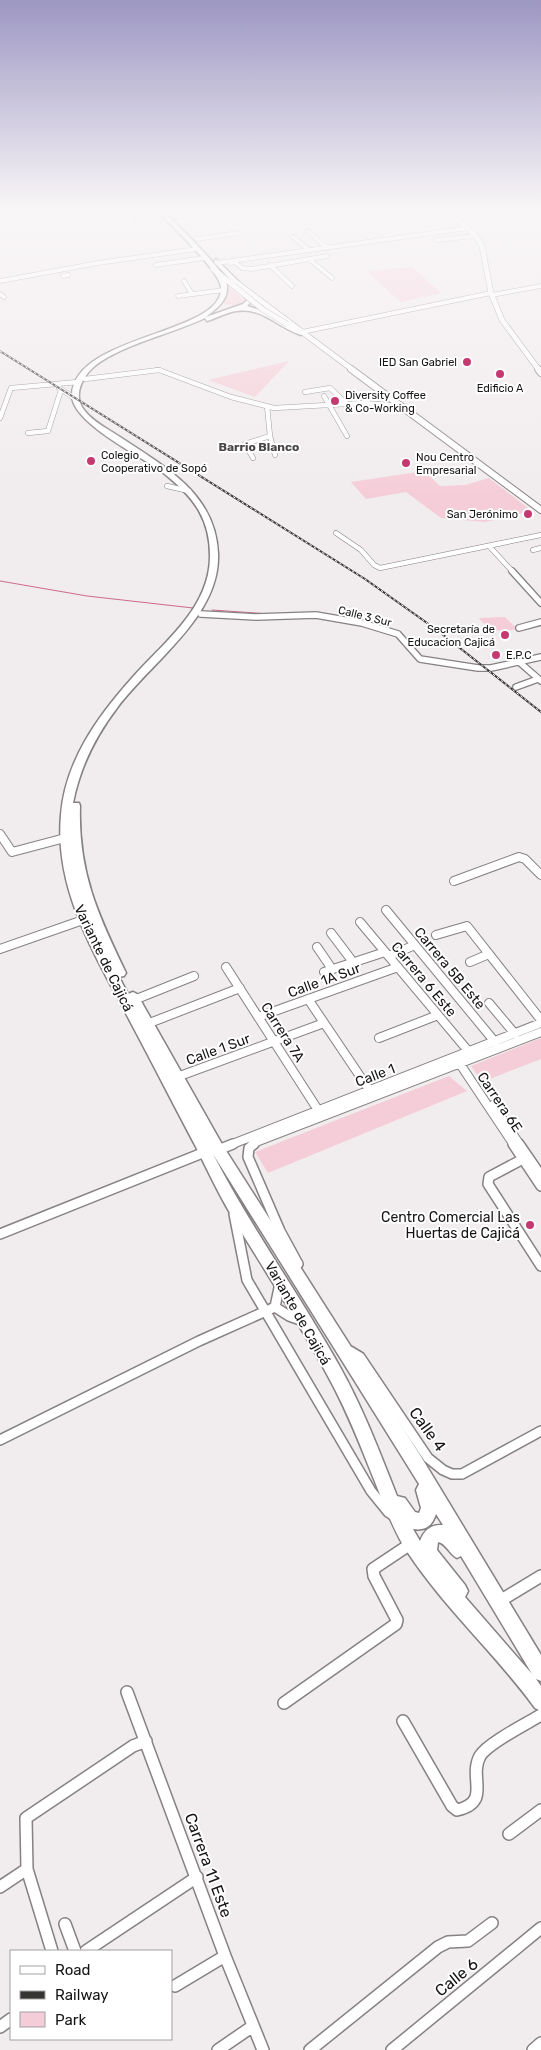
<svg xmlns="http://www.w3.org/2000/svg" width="541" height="2050" font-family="Rubik,sans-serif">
	<rect width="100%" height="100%" fill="#f1eced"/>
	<path fill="#f5cdd8" d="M412,267L441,293L401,302L366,271Z
		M224,281L246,302L236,306L224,304Z
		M289,361L255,397L208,380Z
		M424,471L440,486L465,485L489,478L532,511L485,522L441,518L406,492L366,499L351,482Z
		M505,617L517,629C505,632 499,629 485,632L483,629L491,626L488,623L484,624L479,618Z
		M541,1038V1059L482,1082L471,1066Z
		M449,1076L467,1091L268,1173L255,1152Z"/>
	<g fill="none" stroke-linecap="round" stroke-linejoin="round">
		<path stroke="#cd6b8b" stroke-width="1" d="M0,581L87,596L193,608
			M212,610L270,614
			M284,613H315"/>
		<path stroke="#d0cccc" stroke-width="4" stroke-dasharray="4 2" stroke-linecap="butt" d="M133,221H136"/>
		<defs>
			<path id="minor-far5" d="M166,210L170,209
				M174,216L226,209
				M308,231L327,248
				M293,237L309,250
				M197,239L238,233
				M437,240L475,236
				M309,259L332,278
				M217,263L468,228
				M230,263L235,262L242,268L252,269L327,256
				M156,265L204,258
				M270,265L292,286
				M63,276L68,275
				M0,281L98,263L196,249
				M184,281L192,294
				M0,294L4,297
				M492,295L541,286
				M178,296L224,290
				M302,332L491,293
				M156,370H160"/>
			<path id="minor-far4" d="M85,379L159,370L231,397L274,408L364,403L399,406
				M59,388L76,399
				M305,392L330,388L347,404
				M324,396L347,436
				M267,406L270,436L275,455
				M0,418L11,388L78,382
				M28,433L48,431L61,390
				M253,458L245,444L270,436
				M167,486L189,491
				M336,533L361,550L374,565L380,568L541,535
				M489,546L513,572
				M533,550L541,548"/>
			<path id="minor-far3" d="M512,571L541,603
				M201,614L256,617L316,615L362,623L398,634L420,659L478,668H491L541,657
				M519,628L541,622
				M518,661L541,681
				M516,687L538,679"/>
			<path id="minor-far2" d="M0,834L12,852L65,838
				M454,881L519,857L525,859L541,875
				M386,910L495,1042
				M360,922L469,1052
				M331,933L353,962
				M436,935L467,926L541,1020
				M317,947L332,969
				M0,949L83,920
				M389,956L415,945
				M470,962L489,954
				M226,967L318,1110
				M324,972L385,952
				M308,999L372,1094
				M134,1000L194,976
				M489,1003L515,1034
				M258,1017L398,967
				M147,1024L240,988
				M379,1038L438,1015
				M458,1061L514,1145
				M177,1077L324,1023
				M493,1105L520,1145
				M230,1145L541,1023
				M252,1145L256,1142L541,1032"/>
			<path id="minor-far1" d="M254,1144L249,1148L248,1157L280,1231L298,1264
				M513,1144L541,1186
				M519,1144L541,1176
				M218,1150L233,1144
				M523,1159L489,1177L488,1184L541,1266
				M234,1214L247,1280L371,1491L388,1512L394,1516
				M0,1234L205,1152
				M275,1307L289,1316L303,1321
				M275,1307L280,1283
				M350,1351L360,1357L428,1458L443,1470L452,1474H462L541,1431
				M0,1440L199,1341L275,1307
				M407,1546L412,1543"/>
			<path id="minor" d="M498,1602L541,1576
				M127,1692L225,1956L263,2050
				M284,1703L396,1624L397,1620L374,1576L373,1569L409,1545
				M403,1721L452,1806L457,1810C492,1802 468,1778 480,1756C488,1743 526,1724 541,1715
				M509,1834L541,1810
				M0,1887L27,1869
				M65,1924L75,1951
				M52,1951L27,1869L26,1818L133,1746L146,1741
				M86,1951L197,1877
				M175,1986L225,1956
				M0,2027L11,2019
				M218,2050L253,2026
				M310,2050L438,1947L448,1942L468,1941L492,1923
				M392,2050L541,1928
				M533,2050L541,2043"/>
			<path id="secondary-far1" d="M445,209L475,235L482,246L491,293L502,320L539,370
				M213,269L233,285
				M237,283L353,370"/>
			<path id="secondary" d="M351,369L541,510
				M538,369L541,373"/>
			<path id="trunk" d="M155,209H161C174,222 226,270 227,286C228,301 216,309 206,317L243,304L247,300L244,294L214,262L216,259L250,293L253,300L247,306L270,313L304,333L301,335C278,328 263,307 237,311C227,312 217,318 207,321L205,318C171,334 131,342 100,362C85,372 71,393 84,410C93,422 108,429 120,437C165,467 215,493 218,553C221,616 151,662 117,708C95,737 80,767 73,803H79L80,806C78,872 98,915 126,973L124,976L119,977L128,994L133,992L137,994L223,1146L420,1455L541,1655V1681L536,1679L541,1686V1711L535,1708C495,1653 443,1607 406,1550C393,1529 384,1505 375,1482C361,1447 348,1413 330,1380C300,1323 263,1269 230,1213C217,1191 207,1169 196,1147C174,1106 153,1064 131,1023C97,958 54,892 61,815C65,762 97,717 132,678C164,642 210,608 210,556C210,540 207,525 199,511C190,495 175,482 161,471C140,456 71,422 72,395C74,334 225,335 221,287C219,270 169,223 155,209ZM213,1154L419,1484L416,1490L421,1508L419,1513L415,1512L405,1498L397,1496C380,1453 363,1408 340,1367C300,1295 251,1228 213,1154ZM436,1514L443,1525C431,1524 424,1530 420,1541L413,1529C426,1531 432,1526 436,1514ZM438,1542C447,1544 449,1554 457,1558L461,1556L532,1674L465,1597L468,1591L465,1585L437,1550Z"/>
		</defs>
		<use href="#minor-far5" stroke="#868182" stroke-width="5"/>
		<use href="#minor-far4" stroke="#868182" stroke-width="5.5"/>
		<use href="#minor-far3" stroke="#868182" stroke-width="8"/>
		<use href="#minor-far2" stroke="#868182" stroke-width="10"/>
		<use href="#minor-far1" stroke="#868182" stroke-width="12"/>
		<use href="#minor" stroke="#868182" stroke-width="14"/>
		<use href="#secondary-far1" stroke="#868182" stroke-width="6"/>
		<use href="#secondary" stroke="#868182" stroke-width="8"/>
		<use href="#trunk" stroke="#868182" stroke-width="3"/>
		<use href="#minor-far5" stroke="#fff" stroke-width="4"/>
		<use href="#minor-far4" stroke="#fff" stroke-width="4.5"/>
		<use href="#minor-far3" stroke="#fff" stroke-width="5.5"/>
		<use href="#minor-far2" stroke="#fff" stroke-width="8"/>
		<use href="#minor-far1" stroke="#fff" stroke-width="9"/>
		<use href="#minor" stroke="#fff" stroke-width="11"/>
		<use href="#secondary-far1" stroke="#fff" stroke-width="5"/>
		<use href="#secondary" stroke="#fff" stroke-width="6"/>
		<use href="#trunk" fill="#fff" fill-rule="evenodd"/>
		<defs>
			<path id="rail" d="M0,351L365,579L437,630L541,712"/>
		</defs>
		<use href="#rail" stroke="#363333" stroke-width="2"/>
		<use href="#rail" stroke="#fff" stroke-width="1" stroke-dasharray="2.5" stroke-linecap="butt"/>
		<defs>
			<path id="secondary-bridge" d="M233,285L262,309L287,324"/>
		</defs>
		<use href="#secondary-bridge" stroke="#868182" stroke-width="6" stroke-linecap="butt"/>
		<use href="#secondary-bridge" stroke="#fff" stroke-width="5"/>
	</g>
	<linearGradient id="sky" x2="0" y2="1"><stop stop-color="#9d97c3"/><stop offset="0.42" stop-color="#f9f6f7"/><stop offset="1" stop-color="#f9f6f7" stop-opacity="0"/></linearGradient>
	<rect width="541" height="496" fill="url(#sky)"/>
	<g fill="#c43970" stroke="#fff" stroke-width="2">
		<circle cx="467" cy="362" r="5"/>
		<circle cx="500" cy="374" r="5"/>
		<circle cx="335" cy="401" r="5"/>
		<circle cx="91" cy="461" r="5"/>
		<circle cx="406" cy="463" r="5"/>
		<circle cx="528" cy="514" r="5"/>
		<circle cx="505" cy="635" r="5"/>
		<circle cx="496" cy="655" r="5"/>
		<circle cx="530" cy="1225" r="5"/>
	</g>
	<g text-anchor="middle" stroke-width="4" stroke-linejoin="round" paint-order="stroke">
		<g font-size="11" fill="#161414" stroke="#fff" text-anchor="start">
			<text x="457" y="366" text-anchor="end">IED San Gabriel</text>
			<text x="500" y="392" text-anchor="middle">Edificio A</text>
			<text x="345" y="399">Diversity Coffee<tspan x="345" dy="13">&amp; Co-Working</tspan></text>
			<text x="101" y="459">Colegio<tspan x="101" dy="13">Cooperativo de Sopó</tspan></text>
			<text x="416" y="461">Nou Centro<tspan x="416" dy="13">Empresarial</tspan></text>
			<text x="518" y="518" text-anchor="end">San Jerónimo</text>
			<text x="495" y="633" text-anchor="end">Secretaría de<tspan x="495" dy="13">Educacion Cajicá</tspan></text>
			<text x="506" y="659">E.P.C</text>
		</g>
		<g font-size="11" fill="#161414" stroke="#fff">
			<text transform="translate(365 616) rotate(14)" y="4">Calle 3 Sur</text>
		</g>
		<g font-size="12" font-weight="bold" fill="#494445" stroke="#fff">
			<text x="259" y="451">Barrio Blanco</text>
		</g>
		<g font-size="14" fill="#161414" stroke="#fff">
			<text transform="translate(104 958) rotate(64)" y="5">Variante de Cajicá</text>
			<text transform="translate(450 968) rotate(50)" y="5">Carrera 5B Este</text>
			<text transform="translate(424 979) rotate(50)" y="5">Carrera 6 Este</text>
			<text transform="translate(324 980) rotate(-20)" y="5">Calle 1A Sur</text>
			<text transform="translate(283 1032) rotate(57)" y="5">Carrera 7A</text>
			<text transform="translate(218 1049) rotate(-20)" y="5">Calle 1 Sur</text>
			<text transform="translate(375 1075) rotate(-21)" y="5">Calle 1</text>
			<text transform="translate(500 1102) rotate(56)" y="5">Carrera 6E</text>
			<text transform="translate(298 1313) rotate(60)" y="5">Variante de Cajicá</text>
		</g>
		<g font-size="14" fill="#161414" stroke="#fff" text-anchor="end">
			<text x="520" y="1222">Centro Comercial Las<tspan x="520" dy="16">Huertas de Cajicá</tspan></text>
		</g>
		<g font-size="16" fill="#161414" stroke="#fff">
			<text transform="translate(428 1429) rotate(54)" y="6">Calle 4</text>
			<text transform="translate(209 1865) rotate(70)" y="6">Carrera 11 Este</text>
			<text transform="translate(456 1977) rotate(-39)" y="6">Calle 6</text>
		</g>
	</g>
	<rect x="10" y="1950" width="162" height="90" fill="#ffffff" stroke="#a2a1a1"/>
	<rect x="20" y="1966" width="25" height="8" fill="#ffffff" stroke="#a2a1a1"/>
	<text x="55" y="1975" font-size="15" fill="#161414">Road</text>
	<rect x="20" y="1991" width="25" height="8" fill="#363333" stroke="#a2a1a1"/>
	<text x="55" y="2000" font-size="15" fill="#161414">Railway</text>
	<rect x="20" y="2012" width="25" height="15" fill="#f5cdd8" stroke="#a2a1a1"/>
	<text x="55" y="2025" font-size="15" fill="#161414">Park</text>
</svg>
